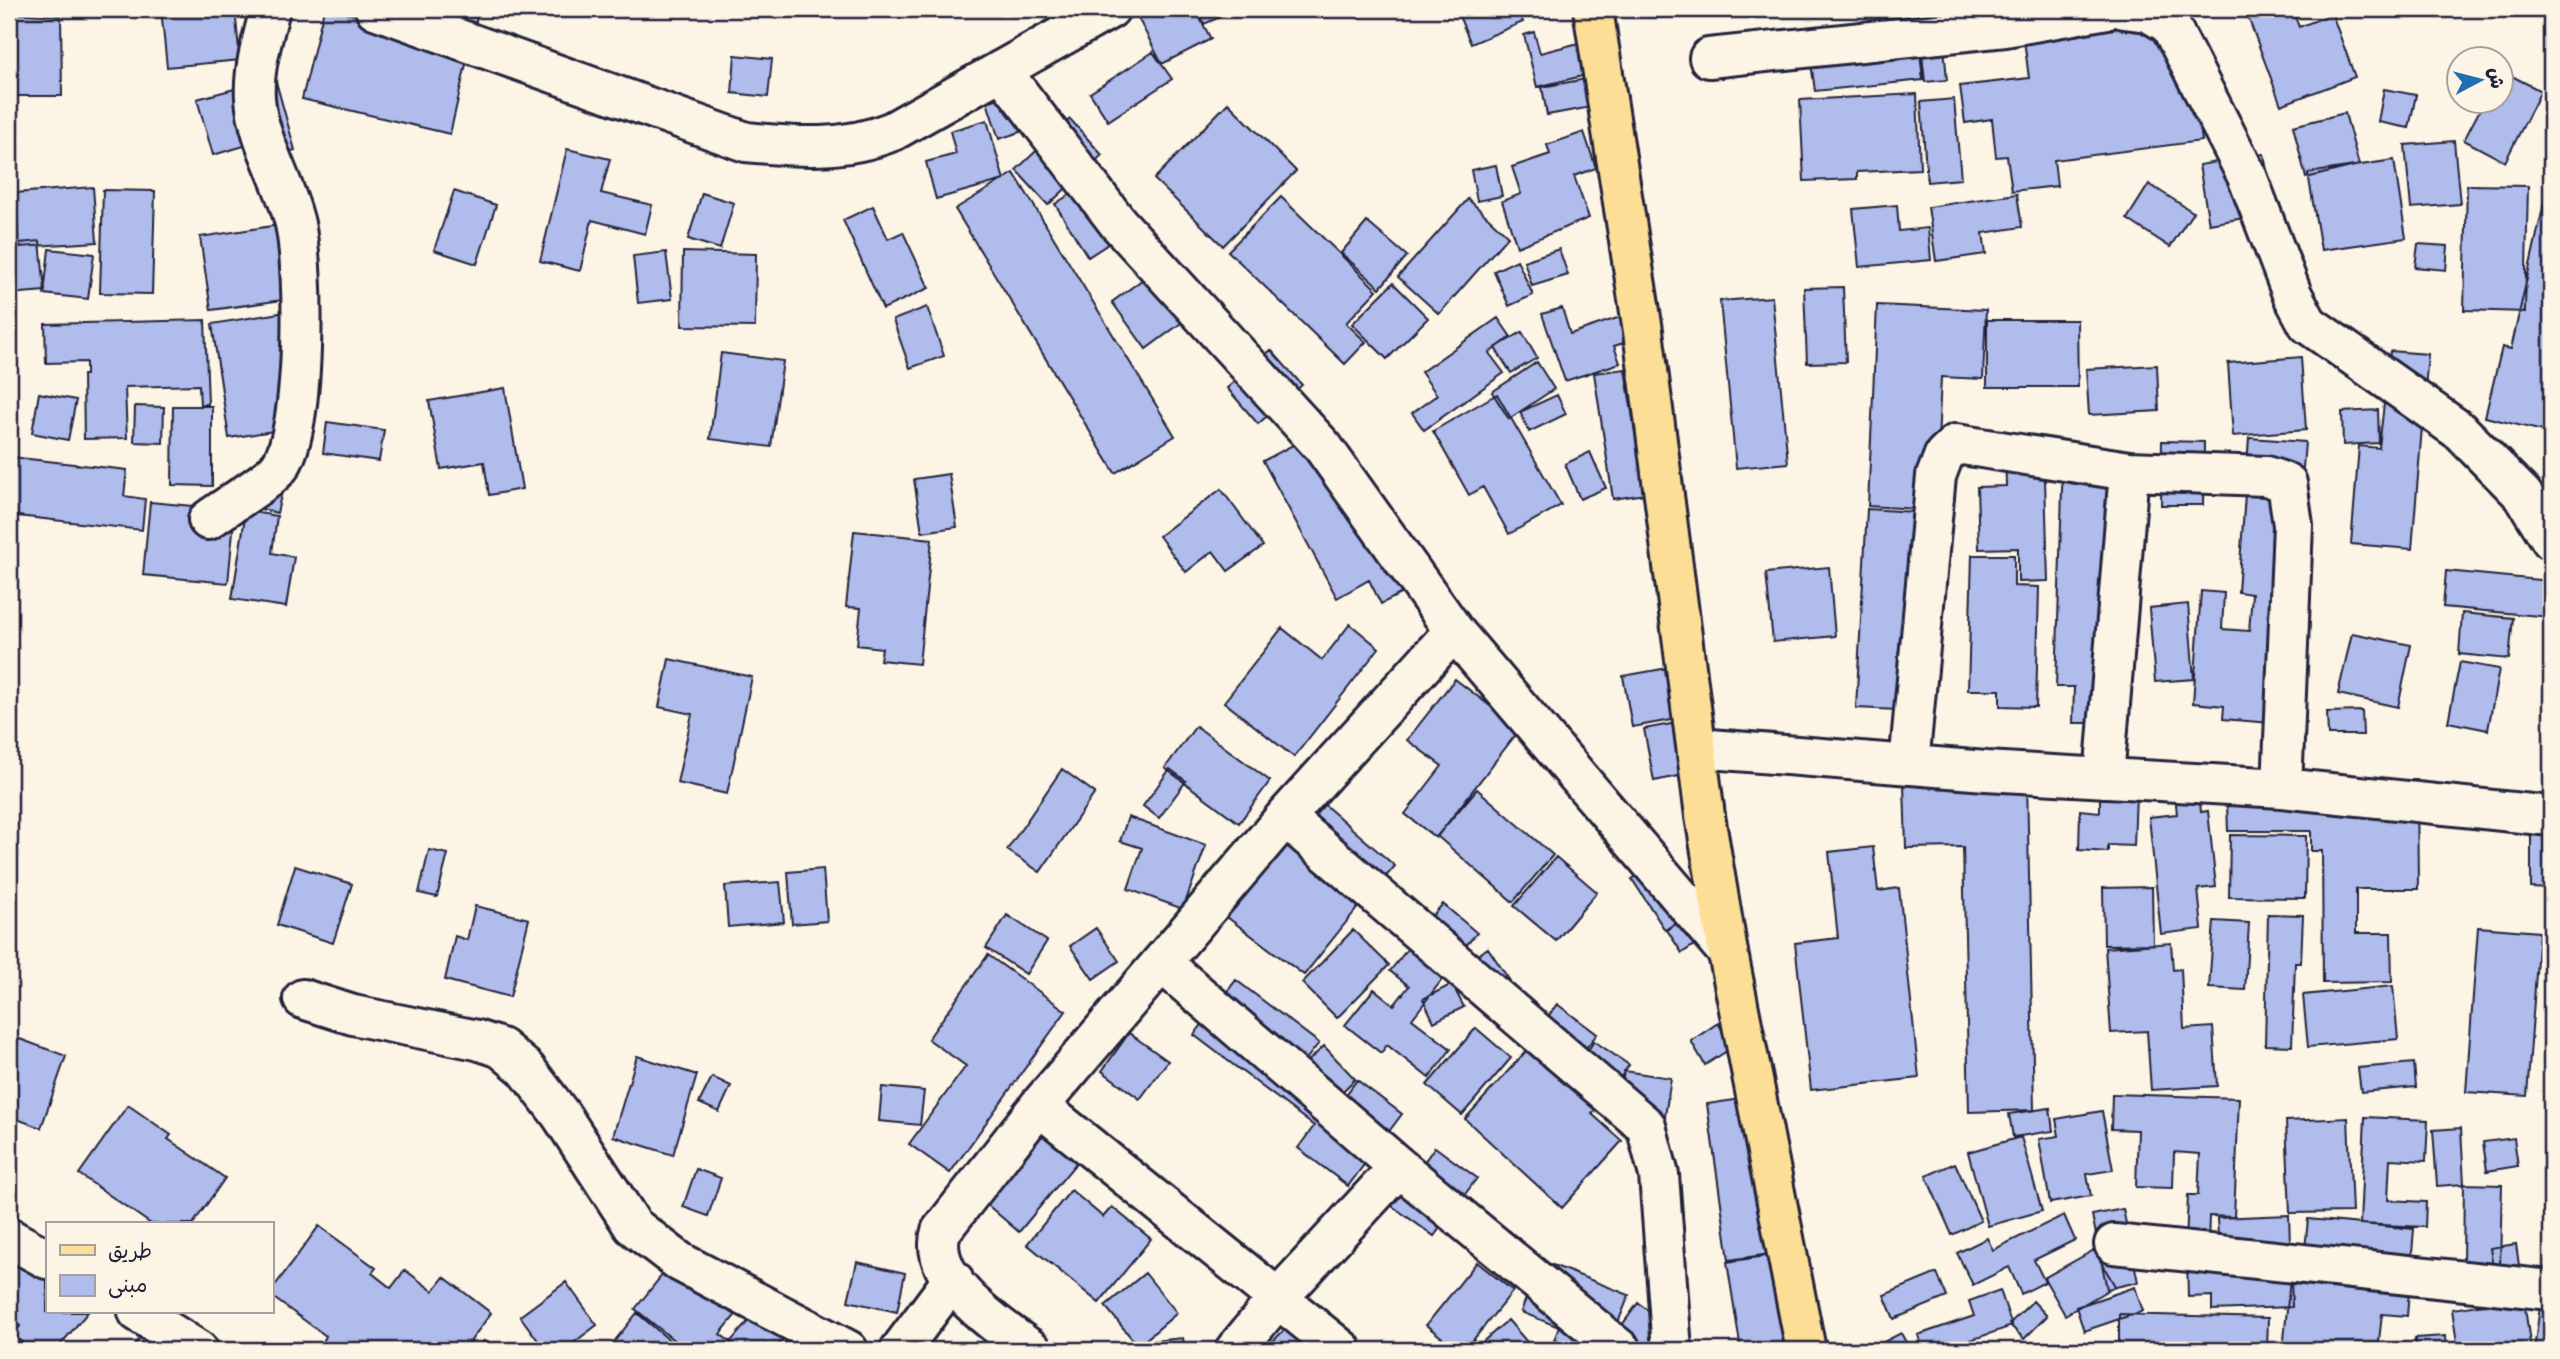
<svg xmlns="http://www.w3.org/2000/svg" width="2560" height="1359" font-family="Caveat,'Playpen Sans Arabic',sans-serif">
	<rect width="100%" height="100%" fill="#fcf5e5"/>
	<filter id="ink" filterUnits="userSpaceOnUse"><feTurbulence type="fractalNoise" baseFrequency=".0143" numOctaves="2"/><feDisplacementMap in="SourceGraphic" scale="14" xChannelSelector="R" yChannelSelector="G"/><feConvolveMatrix kernelMatrix="1 2 1 2 8 2 1 2 1" color-interpolation-filters="sRGB"/></filter>
	<g filter="url(#ink)">
		<path fill="#afbcec" stroke="#22223b" stroke-width="2" d="M161,9H235L240,60L167,67Z
			M324,9L376,19L378,9H464L478,12L450,134L302,99Z
			M1150,9H1195L1211,39L1162,64L1137,16Z
			M1198,9H1239L1204,24Z
			M1456,9H1518L1523,22L1471,44Z
			M2020,9H2185L2202,141L2054,160L2057,186L2012,191L2007,156L1996,157L1992,119L1965,123L1960,86L2029,78Z
			M2245,9H2292L2299,27L2332,14L2355,77L2281,105Z
			M9,13L61,16L62,96H9Z
			M1917,24L1923,80L1815,91L1810,56Z
			M1942,24L1947,80L1925,82L1919,26Z
			M1534,32L1540,53L1602,37L1611,69L1537,87L1524,35Z
			M1153,52L1172,79L1108,121L1090,93Z
			M735,55L772,59L768,97L732,93Z
			M2500,70L2541,91L2505,162L2464,140L2484,102H2500Z
			M1614,74L1619,102L1547,115L1542,87Z
			M275,78L295,150L256,161L251,144L213,155L197,99Z
			M1028,88L1041,125L999,139L987,102Z
			M2384,89L2416,95L2409,128L2378,122Z
			M1917,94L1920,169L1857,172V179L1804,181L1800,100Z
			M1954,99L1961,179L1927,182L1921,102Z
			M1228,103L1296,171L1223,246L1154,179Z
			M2345,113L2359,165L2306,178L2293,126Z
			M1070,119L1102,155L1048,205L1016,170Z
			M987,120L1004,180L936,199L926,162L956,154L950,131Z
			M1584,132L1596,168L1574,176L1589,218L1517,247L1502,201L1521,194L1512,167L1550,154L1547,145Z
			M2454,141L2460,204L2411,208L2405,145Z
			M567,149L610,159L601,193L652,205L645,234L592,220L580,271L540,261Z
			M2264,154L2274,213L2209,224L2199,165Z
			M2394,160L2406,238L2321,250L2308,173Z
			M1496,165L1502,196L1477,201L1471,170Z
			M1014,173L1175,436L1115,473L955,209Z
			M1103,173L1136,226L1088,257L1055,204Z
			M2149,184L2193,212L2170,247L2127,219Z
			M2467,185L2528,186L2525,312L2464,310Z
			M93,187L97,242L19,247L15,193Z
			M103,190L155,191L152,294L100,293Z
			M454,191L496,205L477,264L434,250Z
			M702,193L734,203L720,249L688,239Z
			M2017,194L2022,227L1983,233L1986,254L1936,261L1928,207Z
			M1281,197L1377,290L1346,323L1366,342L1345,364L1228,251Z
			M1468,199L1508,236L1439,314L1398,277Z
			M2545,199L2551,200V433L2485,417L2502,347L2511,349Z
			M1897,205L1899,231L1928,228L1931,260L1859,267L1853,209Z
			M873,206L888,239L903,232L929,288L883,309L843,220Z
			M1367,222L1407,256L1380,288L1341,253Z
			M279,225L290,299L211,310L200,237Z
			M40,241L45,291L9,294V244Z
			M2418,244L2448,246L2446,270L2415,267Z
			M49,249L94,254L88,299L44,294Z
			M1559,249L1568,275L1532,286L1524,261Z
			M666,252L672,299L638,303L633,256Z
			M683,252L756,254L755,327L682,326Z
			M1169,260L1203,307L1146,349L1112,302Z
			M1517,260L1533,295L1509,306L1494,271Z
			M1393,283L1428,318L1387,359L1352,324Z
			M1843,287L1846,362L1807,363L1804,288Z
			M1772,297L1788,463L1736,468L1720,301Z
			M1877,305L1986,310L1983,379L1941,377L1935,510L1868,506Z
			M927,307L944,356L910,368L893,320Z
			M310,308L299,427L229,438L212,324Z
			M1562,308L1570,334L1635,312L1643,337L1614,346L1620,363L1565,381L1542,314Z
			M1498,318L1511,337L1489,353L1504,373L1424,430L1412,413L1437,395L1421,372Z
			M205,320L208,404L200,405L199,385L125,387L127,438L84,439L83,375H86V362L46,363L45,324Z
			M1987,320H2077L2078,387H1987Z
			M1522,332L1537,358L1511,373L1495,348Z
			M1271,350L1302,385L1258,424L1227,388Z
			M2390,351L2428,354L2412,549L2351,544L2359,446L2379,448Z
			M721,353L783,361L771,447L710,439Z
			M2301,357L2306,430L2233,436L2228,363Z
			M1537,362L1554,389L1509,419L1492,392Z
			M2157,365L2159,411L2089,415L2086,369Z
			M1625,369L1645,494L1613,499L1594,373Z
			M505,388L522,489L489,495L484,462L441,469L429,401Z
			M39,393L76,400L68,440L32,433Z
			M1497,394L1561,505L1509,534L1483,487L1469,495L1433,431Z
			M1557,395L1566,414L1529,432L1520,412Z
			M135,406L164,407L163,443L134,442Z
			M173,406H212V486L172,485Z
			M2378,410L2379,443L2343,445L2342,412Z
			M327,422L384,430L379,461L323,453Z
			M1324,428L1410,589L1381,604L1369,580L1337,598L1263,461Z
			M2249,438L2305,442L2283,724L2223,719L2224,706L2193,703L2201,591L2224,593L2222,629L2249,631L2252,594L2238,592Z
			M2162,441L2204,442L2203,505H2161Z
			M2044,445L2048,581L2018,582V548L1979,549L1977,487L2006,486L2005,446Z
			M1590,452L1606,488L1580,499L1565,464Z
			M2063,456L2111,457L2105,723H2073L2074,687H2056Z
			M11,457L127,470L124,496L145,499L142,530L9,515Z
			M949,474L957,527L922,532L914,479Z
			M285,478L277,513L245,505Z
			M1221,489L1263,546L1228,571L1213,551L1186,572L1159,536Z
			M150,502L235,510L228,583L143,575Z
			M1867,509L1930,513L1920,711L1856,708Z
			M246,511L277,516L272,553L294,557L286,607L232,599Z
			M854,531L932,539L919,664L880,660L882,648L857,645L861,608L846,607Z
			M1972,555H2014V586L2039,587L2036,707L2000,706V690H1968Z
			M1829,567L1835,636L1773,642L1766,573Z
			M2446,571L2551,581V617L2443,607Z
			M2188,604L2194,679L2155,682L2149,608Z
			M2462,613L2513,618L2509,659L2459,654Z
			M1350,624L1379,648L1294,757L1224,702L1282,628L1322,660Z
			M2352,633L2411,645L2398,707L2338,694Z
			M669,659L752,677L727,794L677,783L692,714L659,707Z
			M2460,662L2499,669L2488,730L2448,722Z
			M1685,665L1694,716L1632,727L1623,676Z
			M1455,679L1520,729L1436,838L1405,814L1442,766L1407,740Z
			M2362,711L2363,735H2328L2327,712Z
			M1693,720L1704,771L1654,781L1644,729Z
			M1196,726L1270,781L1239,823L1165,768Z
			M1062,769L1095,793L1040,872L1007,850Z
			M1170,769L1186,781L1159,818L1143,806Z
			M2197,773L2201,812L2208,811L2216,887L2198,889L2202,929L2161,934L2149,817L2177,814L2173,775Z
			M2417,780L2418,889H2356V933H2391L2392,982L2323,983L2322,851H2311V831H2228L2227,803H2202V782Z
			M2027,781L2034,1110L1969,1112L1963,847L1906,848L1904,784Z
			M1477,789L1553,855L1513,902L1437,836Z
			M2100,792L2136,793L2134,846L2108,845V852L2079,850L2080,810L2100,812Z
			M1318,799L1395,866L1374,890L1297,824Z
			M1128,817L1206,845L1183,909L1128,889L1142,848L1120,841Z
			M1289,824L1371,891L1304,975L1219,911Z
			M2531,832H2551V889L2531,888Z
			M2230,835L2306,836L2305,898L2229,897Z
			M1873,847L1878,891L1899,888L1919,1078L1811,1090L1795,943L1838,938L1829,852Z
			M429,850L448,854L437,897L419,893Z
			M1556,857L1597,892L1556,941L1514,906Z
			M1661,861L1694,911L1665,930L1632,879Z
			M295,866L352,884L333,943L277,925Z
			M823,869L827,921L792,924L788,872Z
			M780,882L784,922L728,927L725,886Z
			M2152,887L2153,944L2104,945L2103,888Z
			M1713,900L1728,922L1682,953L1667,930Z
			M1443,904L1477,933L1454,959L1420,929Z
			M475,906L529,919L510,997L445,980L455,936L467,940Z
			M2268,914L2303,915L2301,963H2295L2292,1046L2265,1045Z
			M1007,915L1047,941L1026,974L986,948Z
			M2214,921L2249,923L2245,990L2209,988Z
			M2478,927L2539,932L2527,1096L2466,1092Z
			M1096,928L1119,961L1093,979L1070,946Z
			M1353,930L1389,965L1337,1018L1302,983Z
			M1418,936L1454,964L1412,1019L1451,1049L1429,1078L1387,1045L1381,1053L1345,1025L1374,989L1394,1005L1409,986L1390,971Z
			M2171,943L2173,970L2181,969L2184,1029L2213,1027L2217,1086L2151,1090L2147,1031L2111,1033L2105,948Z
			M1488,948L1510,981L1476,1004L1454,971Z
			M988,955L1066,1011L950,1173L909,1144L966,1066L928,1039Z
			M1236,980L1319,1043L1296,1072L1339,1104L1357,1080L1402,1114L1348,1186L1298,1148L1314,1126L1194,1035Z
			M1452,984L1464,1007L1434,1022L1423,999Z
			M2393,986L2398,1039L2308,1047L2303,995Z
			M1557,1004L1597,1034L1573,1065L1534,1036Z
			M1718,1023L1733,1047L1705,1065L1691,1041Z
			M1476,1028L1511,1058L1462,1115L1427,1085Z
			M1129,1033L1168,1061L1140,1099L1102,1071Z
			M9,1035L66,1056L41,1128L9,1116Z
			M1537,1039L1605,1100L1592,1114L1622,1141L1562,1208L1465,1119Z
			M1594,1041L1629,1065L1609,1094L1575,1071Z
			M1324,1046L1355,1079L1333,1101L1302,1067Z
			M637,1056L697,1075L673,1155L613,1136Z
			M2414,1063L2416,1087L2361,1092L2358,1068Z
			M1624,1071L1671,1078L1663,1129L1616,1121Z
			M712,1077L731,1086L719,1112L699,1103Z
			M882,1087L924,1091L920,1125L879,1121Z
			M1775,1094L1777,1253L1729,1260L1707,1104Z
			M2112,1094L2239,1098L2234,1217L2209,1216L2208,1245L2186,1244L2188,1195H2198L2200,1154L2174,1152L2173,1188L2136,1187L2138,1130L2111,1129Z
			M128,1105L171,1135L168,1139L225,1178L193,1224H151L79,1174Z
			M2050,1108L2053,1131L2013,1137L2009,1114Z
			M2102,1111L2113,1170L2087,1174L2091,1196L2050,1203L2039,1139L2059,1136L2056,1119Z
			M2365,1117L2428,1120L2426,1161L2390,1159L2388,1200L2426,1202L2425,1227L2360,1224Z
			M2348,1118L2352,1212L2290,1213L2286,1121Z
			M1034,1126L1077,1162L1019,1232L977,1196Z
			M2461,1128L2464,1184L2437,1186L2433,1130Z
			M2021,1137L2042,1211L1988,1226L1968,1152Z
			M2514,1138L2518,1166L2487,1171L2483,1142Z
			M1435,1147L1477,1178L1434,1236L1392,1206Z
			M1955,1163L1981,1221L1952,1235L1926,1176Z
			M696,1169L721,1178L708,1216L683,1207Z
			M2464,1184L2502,1185L2500,1266L2463,1265Z
			M1071,1190L1103,1217L1112,1207L1151,1239L1099,1303L1027,1244Z
			M2123,1209L2138,1282L2107,1289L2092,1215Z
			M9,1210L47,1242V1312H88L56,1350H32L13,1335L20,1326L9,1316Z
			M2064,1215L2075,1240L2034,1260L2045,1282L2021,1294L2009,1267L1973,1285L1957,1253L1987,1238L1993,1250Z
			M2289,1215L2292,1307L2212,1310V1296L2188,1297L2187,1256H2219L2217,1218Z
			M2308,1219L2414,1229L2407,1316L2382,1314L2378,1350H2283L2292,1258L2304,1260Z
			M319,1226L376,1268L372,1273L391,1288L405,1270L433,1291L444,1277L491,1313L464,1350H333L323,1342L326,1336L271,1296V1291Z
			M2516,1244L2531,1350H2458L2452,1309L2498,1302L2490,1248Z
			M2548,1249H2551V1350H2534Z
			M2094,1250L2115,1286L2065,1315L2044,1278Z
			M1772,1255L1786,1350H1741L1727,1262Z
			M674,1260L738,1312L720,1334L741,1350H686L635,1309Z
			M1540,1260L1629,1295L1607,1350H1580L1554,1340L1559,1327L1521,1312Z
			M857,1262L905,1273L897,1312L848,1301Z
			M1477,1262L1513,1291L1465,1350H1458L1426,1325Z
			M1145,1273L1177,1313L1138,1346L1105,1306Z
			M1937,1273L1947,1297L1894,1319L1884,1295Z
			M566,1282L597,1325L564,1350H545L520,1316Z
			M2135,1287L2143,1311L2084,1331L2076,1307Z
			M775,1290L804,1315L774,1350H730L726,1347Z
			M2000,1290L2012,1326L1942,1350H1923L1918,1335L1974,1316L1969,1301Z
			M2033,1301L2047,1316L2024,1339L2009,1324Z
			M1638,1303L1679,1333L1667,1350H1604Z
			M637,1313L681,1350H612L609,1348Z
			M2119,1314L2268,1318L2267,1350H2119Z
			M152,1318L202,1350H132Z
			M1508,1320L1534,1350H1473Z
			M1288,1326L1307,1348L1304,1350H1276L1270,1344Z
			M1901,1333L1910,1350H1868Z
			M2445,1336L2446,1350H2415V1338Z
			M1183,1338L1185,1350H1154L1153,1341Z
			M484,1341L494,1350H476Z
			M2404,1343L2405,1350H2380L2379,1344Z
			M1983,1344L1985,1350H1961Z"/>
		<g fill="none" stroke-linecap="round" stroke-linejoin="round">
			<defs>
				<path id="minor" d="M375,9L746,142C797,147 844,151 893,131L1110,9
					M2124,9L2148,12L2170,25L2247,176L2292,294L2308,324L2460,431L2523,495L2551,540
					M1709,58L2005,27L2107,9
					M1001,70L1118,223L1323,447L1454,631L1728,953
					M208,520C225,507 271,480 280,466C306,429 305,270 295,224C285,181 258,142 255,98C253,69 263,37 270,9
					M1698,748L1986,771L2282,788L2551,816
					M1909,765L1936,476L1944,455L1956,444L2129,471L2266,476L2287,483L2293,525L2282,788
					M2104,778L2129,471
					M1285,817L1646,1126L1659,1175L1672,1350
					M1162,963L1399,1167L1621,1350
					M303,999L353,1015L477,1040L501,1048L526,1069L561,1115L633,1226L680,1262L848,1350
					M1039,1106L1342,1350
					M9,1238L47,1259
					M2114,1244L2551,1290
					M138,1312L198,1350
					M900,1350L953,1279
					M1032,1350C1000,1327 926,1280 941,1231L1039,1106L1285,817L1454,631
					M1235,1350L1278,1298L1399,1167"/>
				<path id="major" d="M1593,9L1643,331L1705,816L1728,953L1806,1350"/>
			</defs>
			<use href="#minor" stroke="#22223b" stroke-width="44"/>
			<use href="#major" stroke="#22223b" stroke-width="44"/>
			<use href="#minor" stroke="#fcf5e5" stroke-width="38"/>
			<use href="#major" stroke="#fcde96" stroke-width="38"/>
		</g>
	</g>
	<rect width="2560" height="1359" fill="none" stroke="#fcf5e5" stroke-width="35"/>
	<rect x="18" y="18" width="2525" height="1324" fill="none" stroke="#22223b" stroke-width="2.5" filter="url(#ink)"/>
	<rect x="46" y="1222" width="228" height="91" fill="#fcf5e5" stroke="#a5a1a1" stroke-width="2"/>
	<rect x="60" y="1245" width="35" height="10" fill="#fcde96" stroke="#a5a1a1" stroke-width="2"/>
	<text x="108" y="1258" font-size="21" fill="#22223b">طريق</text>
	<rect x="60" y="1275" width="35" height="21" fill="#afbcec" stroke="#a5a1a1" stroke-width="2"/>
	<text x="108" y="1292" font-size="21" fill="#22223b">مبنى</text>
	<g transform="translate(2480 80) rotate(83)"><circle r="33" fill="#fcf5e5" stroke="#a5a1a1" stroke-width="2"/>
	<path d="M0-5L12 26L0 18L-12 26Z" fill="#1f6fb2"/>
	<text y="-10" font-size="19" font-weight="bold" text-anchor="middle" fill="#22223b">ش</text>
	</g>
</svg>
